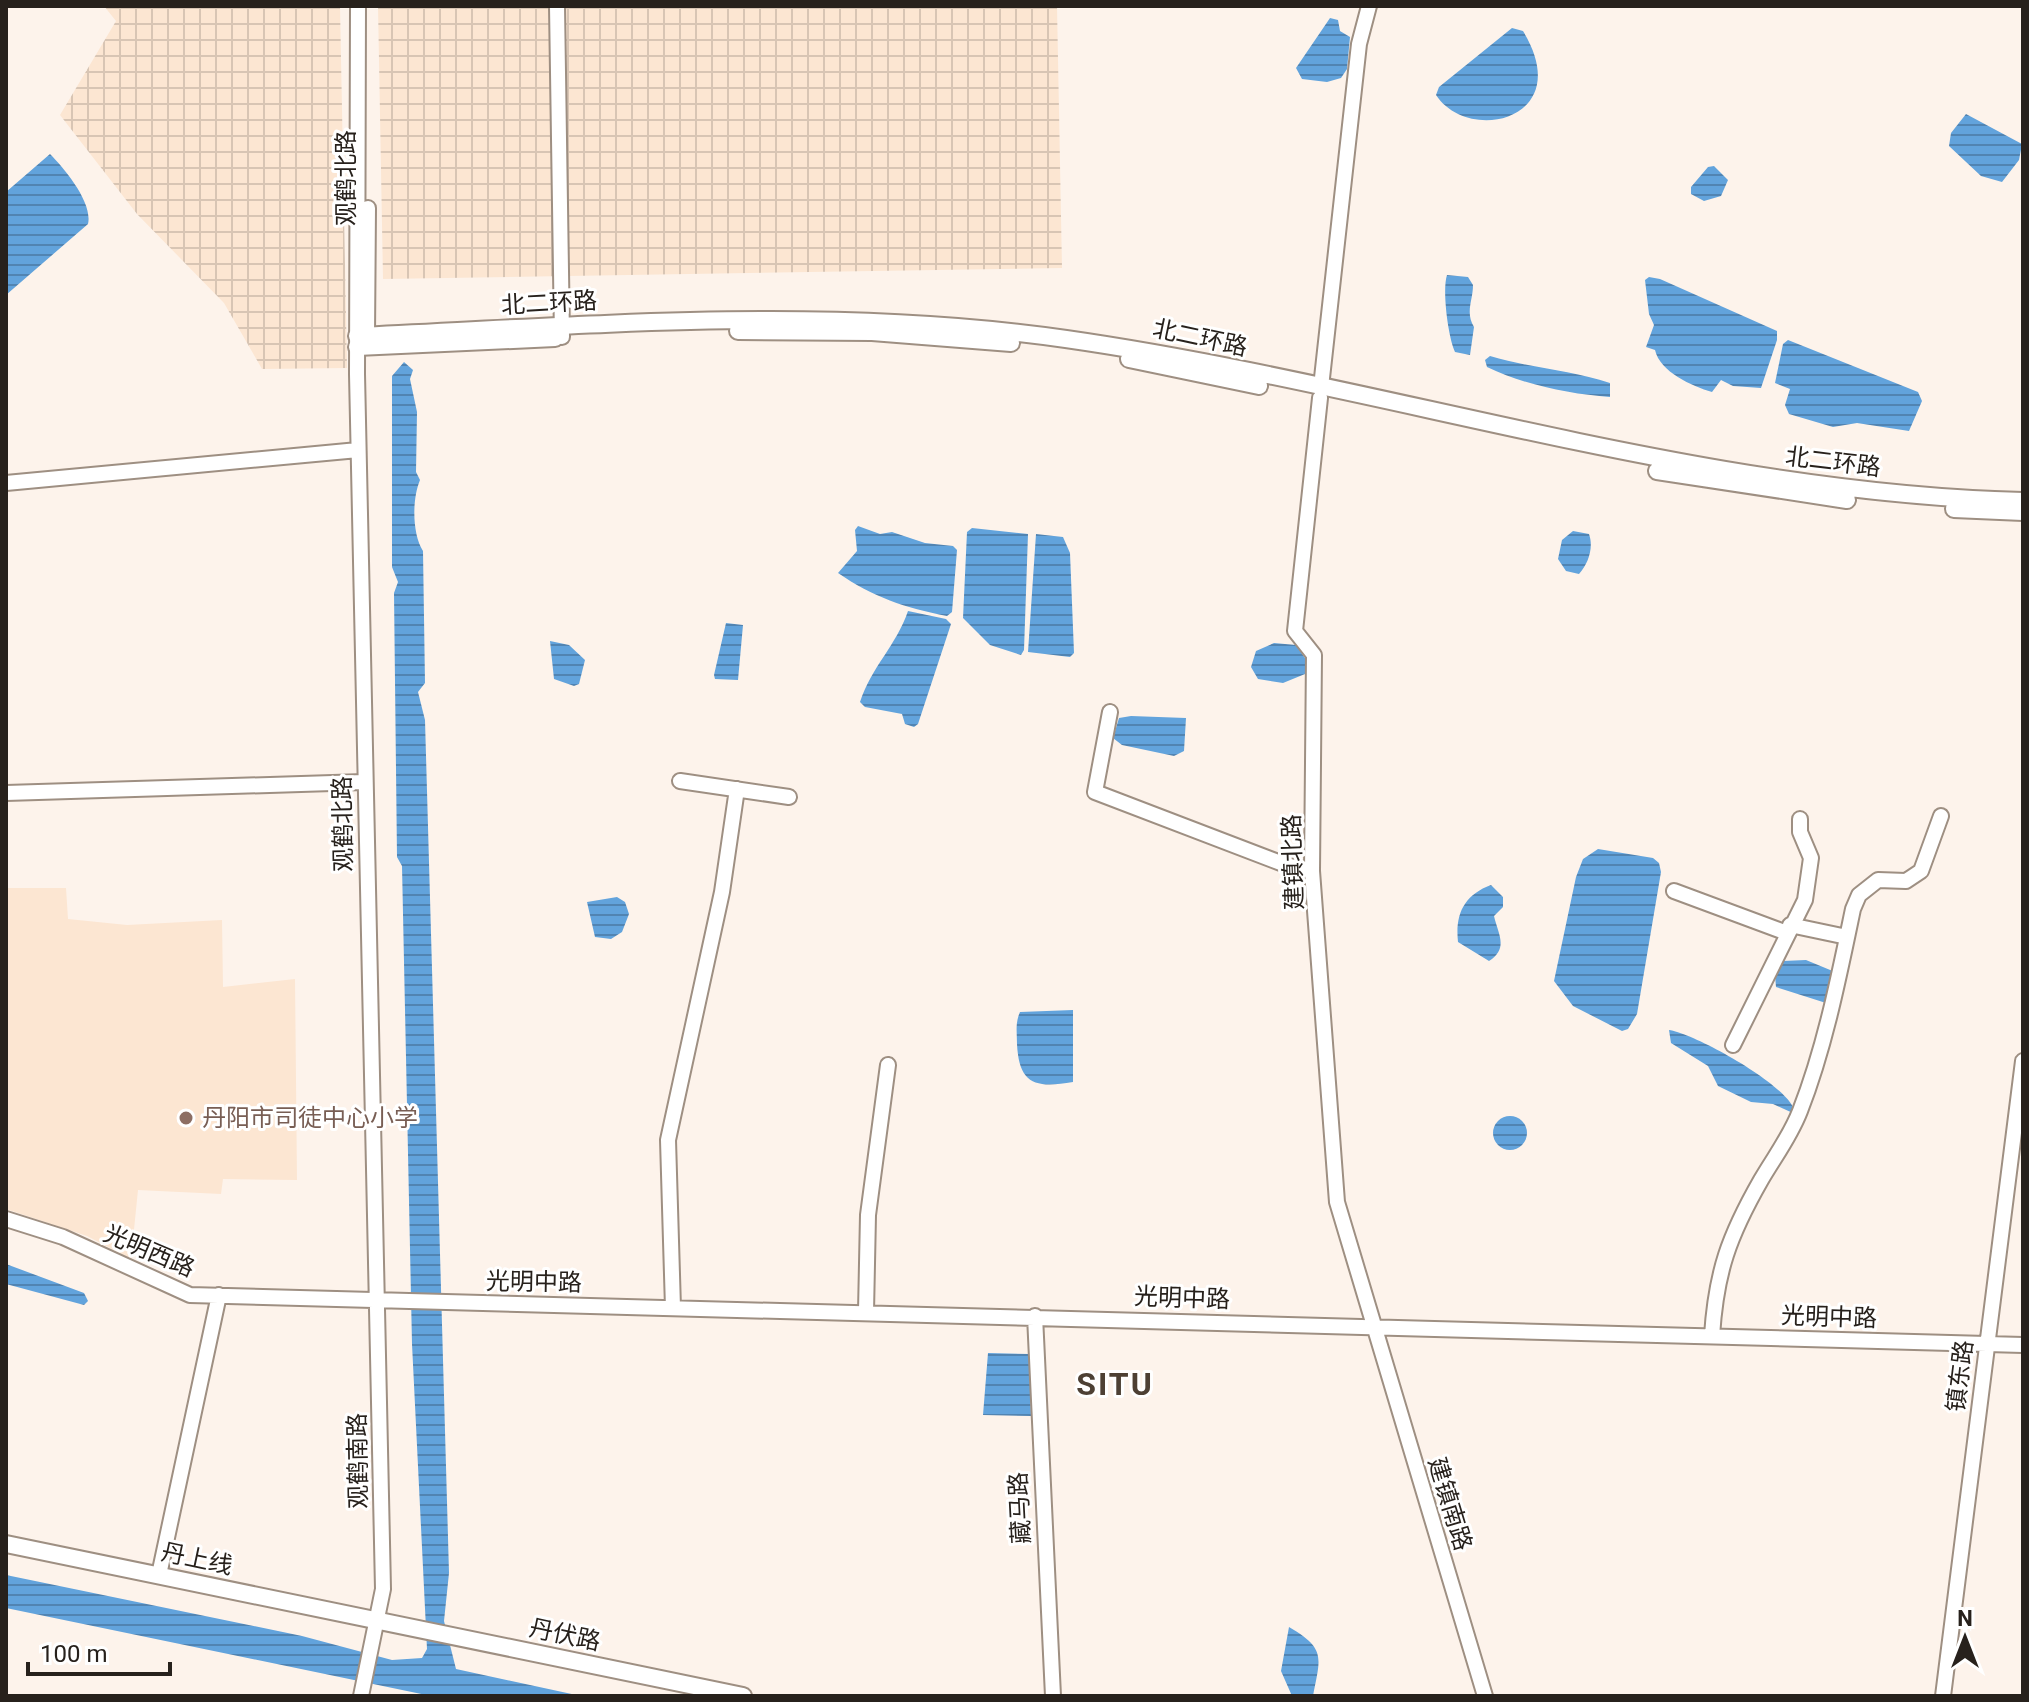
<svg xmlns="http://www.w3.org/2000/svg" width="2029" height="1702" font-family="Roboto,'Noto Sans SC',sans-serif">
	<defs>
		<pattern id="industrial-grid" width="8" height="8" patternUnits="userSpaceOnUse" patternTransform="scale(2)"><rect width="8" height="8" fill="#fce6d2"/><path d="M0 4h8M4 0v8" fill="none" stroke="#d8c5b4"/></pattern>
		<pattern id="water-rules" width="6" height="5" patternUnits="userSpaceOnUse" patternTransform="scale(2)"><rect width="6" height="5" fill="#62a3dc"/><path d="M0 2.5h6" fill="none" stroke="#5184b2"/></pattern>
	</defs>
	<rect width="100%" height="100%" fill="#fdf3eb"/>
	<path fill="#fce6d2" d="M6,888H66L68,919L127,925L222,920L223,987L295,979L297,1180L223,1179L221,1194L138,1190L131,1259L87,1236L6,1209Z"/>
	<path fill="url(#industrial-grid)" d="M104,6H340L347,368L262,369L224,303L137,214L60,115L116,21Z
		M378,6H1057L1062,268L383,279Z"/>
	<path fill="url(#water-rules)" d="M1330,18L1338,20L1340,31L1350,37L1347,69L1341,78L1327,82L1302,79L1296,68Z
		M1512,28L1523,31C1577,119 1469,145 1436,95L1439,87Z
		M1966,114L2022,144L2019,160L2002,182L1981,176L1949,146L1951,133Z
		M50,154C65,169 93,203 88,224L6,295V192Z
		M1714,166L1728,180L1721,196L1704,201L1691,194V187L1708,167Z
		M1447,275L1468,277L1473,285C1473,301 1465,312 1474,327L1470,355L1455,352C1448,337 1442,290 1447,275Z
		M1649,277L1660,279L1777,331V340L1761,388L1733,386L1721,380L1712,392C1692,386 1660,372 1655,350L1646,347L1654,325L1649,314L1645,280Z
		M1788,340L1918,392L1922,401L1909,431L1857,423L1833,427L1789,414L1785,405L1790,389L1775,383L1783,344Z
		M1490,356C1529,368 1571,370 1610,383V397C1569,394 1525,385 1487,367L1485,360Z
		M404,362L413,370L410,379L417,412L416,472L420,480C412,499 412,534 423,551L425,683L418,692L425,720L449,1573L444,1621L456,1669L581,1696H431L6,1608V1575L302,1636L392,1660L422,1658L427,1649L412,1344L402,866L397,857L394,593L398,582L392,567V376Z
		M858,526L880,534L892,532L925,543L953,546L957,550L952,612L947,616C905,608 873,597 838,573L857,551L855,530Z
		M972,528L1028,534L1024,650L1021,655L990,645L963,618L967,532Z
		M1573,531L1589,534C1594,548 1588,564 1579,574L1566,571L1558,559L1562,540Z
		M1036,534L1063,537L1070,553L1074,653L1070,657L1028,652Z
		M908,611L946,619L951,624L918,724L914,727L905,724L902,714L865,707L860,702C872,666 896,646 908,611Z
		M726,623L743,625L738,680L715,679L714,675Z
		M550,641L569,645L585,660L579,684L574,686L554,679Z
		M1274,643L1296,645L1305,658V674L1283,683L1258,679L1251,667L1256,651Z
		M1131,716L1186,718L1184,751L1174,756L1122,745L1113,738L1119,718Z
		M1598,849L1653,858L1659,863L1661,872L1637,1014L1628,1029L1622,1031L1573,1006L1554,981L1576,877L1583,859Z
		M1491,885L1503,897V907L1494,916C1498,934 1509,948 1489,961L1458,942C1455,914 1464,895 1491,885Z
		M617,897L625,902L629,914L622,932L611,939L595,937L587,902Z
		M1806,960L1835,972L1826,1003L1776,987L1775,975L1783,961Z
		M1073,1010V1082C1034,1089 1019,1083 1017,1044C1017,1033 1015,1023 1020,1012Z
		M1669,1030C1694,1033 1796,1089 1795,1114L1773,1104L1751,1102L1718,1086L1708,1066L1671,1043Z
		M1493 1133a17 17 0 1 1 34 0a17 17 0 1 1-34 0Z
		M6,1264L84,1293L88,1301L84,1305L6,1284Z
		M988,1353L1029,1354L1031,1416L983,1415Z
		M1289,1627C1327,1649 1320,1658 1313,1696H1292L1281,1671Z"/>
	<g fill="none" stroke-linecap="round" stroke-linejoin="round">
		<defs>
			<path id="minor" d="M358,6L357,374L383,1589L361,1696
				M557,6L562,337
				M360,344L367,335L368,208
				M1321,387L1359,44L1369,6
				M1320,398L1295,631L1314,655L1312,871L1337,1202L1485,1696
				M6,483L358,450
				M1110,712L1095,792L1286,865L1312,871
				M680,781L789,797
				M6,793L364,782
				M1674,891L1787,933
				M1790,925L1847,937
				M1733,1045L1805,900L1811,858L1800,832V819
				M6,1219L63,1237L190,1295L2023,1345
				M673,1308L668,1140L722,892L737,789
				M866,1312L868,1215L888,1065
				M1035,1316L1053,1696
				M1712,1336C1716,1272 1729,1236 1761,1180C1775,1156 1790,1137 1800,1111C1825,1047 1839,976 1853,909L1859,895L1878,880L1906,881L1921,871L1941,816
				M159,1575L219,1295
				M1943,1696L2023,1061"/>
			<path id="major" d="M738,331L872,332L1011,343
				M357,336C593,325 830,305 1066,339C1387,385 1696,493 2023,501
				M357,347L555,338
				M1129,359L1259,386
				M1657,471L1847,500
				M1954,509L2023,512
				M6,1544L743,1696"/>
		</defs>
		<use href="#minor" stroke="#9e8f82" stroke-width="18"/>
		<use href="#major" stroke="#9e8f82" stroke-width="20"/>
		<use href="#minor" stroke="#fff" stroke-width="14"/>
		<use href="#major" stroke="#fff" stroke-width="16"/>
	</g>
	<circle fill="#8d6e63" stroke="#fff" stroke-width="3" cx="186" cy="1118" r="8"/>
	<g text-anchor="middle" stroke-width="6" stroke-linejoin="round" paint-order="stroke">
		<g font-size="24" fill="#27211c" stroke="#fff">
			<text transform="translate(346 178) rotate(-90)" y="8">观鹤北路</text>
			<text transform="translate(549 303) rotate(-3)" y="8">北二环路</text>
			<text transform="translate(1200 338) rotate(12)" y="8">北二环路</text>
			<text transform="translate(1833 462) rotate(7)" y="8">北二环路</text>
			<text transform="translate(343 824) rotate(-91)" y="8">观鹤北路</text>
			<text transform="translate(1293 862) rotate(-92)" y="8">建镇北路</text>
			<text transform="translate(149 1251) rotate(23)" y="8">光明西路</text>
			<text transform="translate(534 1282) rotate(1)" y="8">光明中路</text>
			<text transform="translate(1182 1298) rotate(2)" y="8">光明中路</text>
			<text transform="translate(1829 1317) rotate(2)" y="8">光明中路</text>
			<text transform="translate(1960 1376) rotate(-83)" y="8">镇东路</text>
			<text transform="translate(358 1461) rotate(-91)" y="8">观鹤南路</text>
			<text transform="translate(1450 1504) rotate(73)" y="8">建镇南路</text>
			<text transform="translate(1020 1508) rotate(-93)" y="8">藏马路</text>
			<text transform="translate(197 1559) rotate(12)" y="8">丹上线</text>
			<text transform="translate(565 1635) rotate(12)" y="8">丹伏路</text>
		</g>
		<g font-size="24" fill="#785e54" stroke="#fff" text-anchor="start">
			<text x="202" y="1126">丹阳市司徒中心小学</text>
		</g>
		<g font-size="32" font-weight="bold" letter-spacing="2" fill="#4d4034" stroke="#fff">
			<text x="1115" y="1395">SITU</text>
		</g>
	</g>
	<rect width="2029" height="1702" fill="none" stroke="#27211c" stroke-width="16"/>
	<g transform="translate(1965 1638)" stroke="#ffffff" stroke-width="6" paint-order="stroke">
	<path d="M0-6L14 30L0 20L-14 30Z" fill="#27211c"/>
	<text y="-12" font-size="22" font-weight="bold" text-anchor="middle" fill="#27211c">N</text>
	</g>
	<path d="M28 1662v12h142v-12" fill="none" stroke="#27211c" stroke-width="4"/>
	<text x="40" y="1662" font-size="24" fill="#27211c" stroke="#ffffff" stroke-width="6" paint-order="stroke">100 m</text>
</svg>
